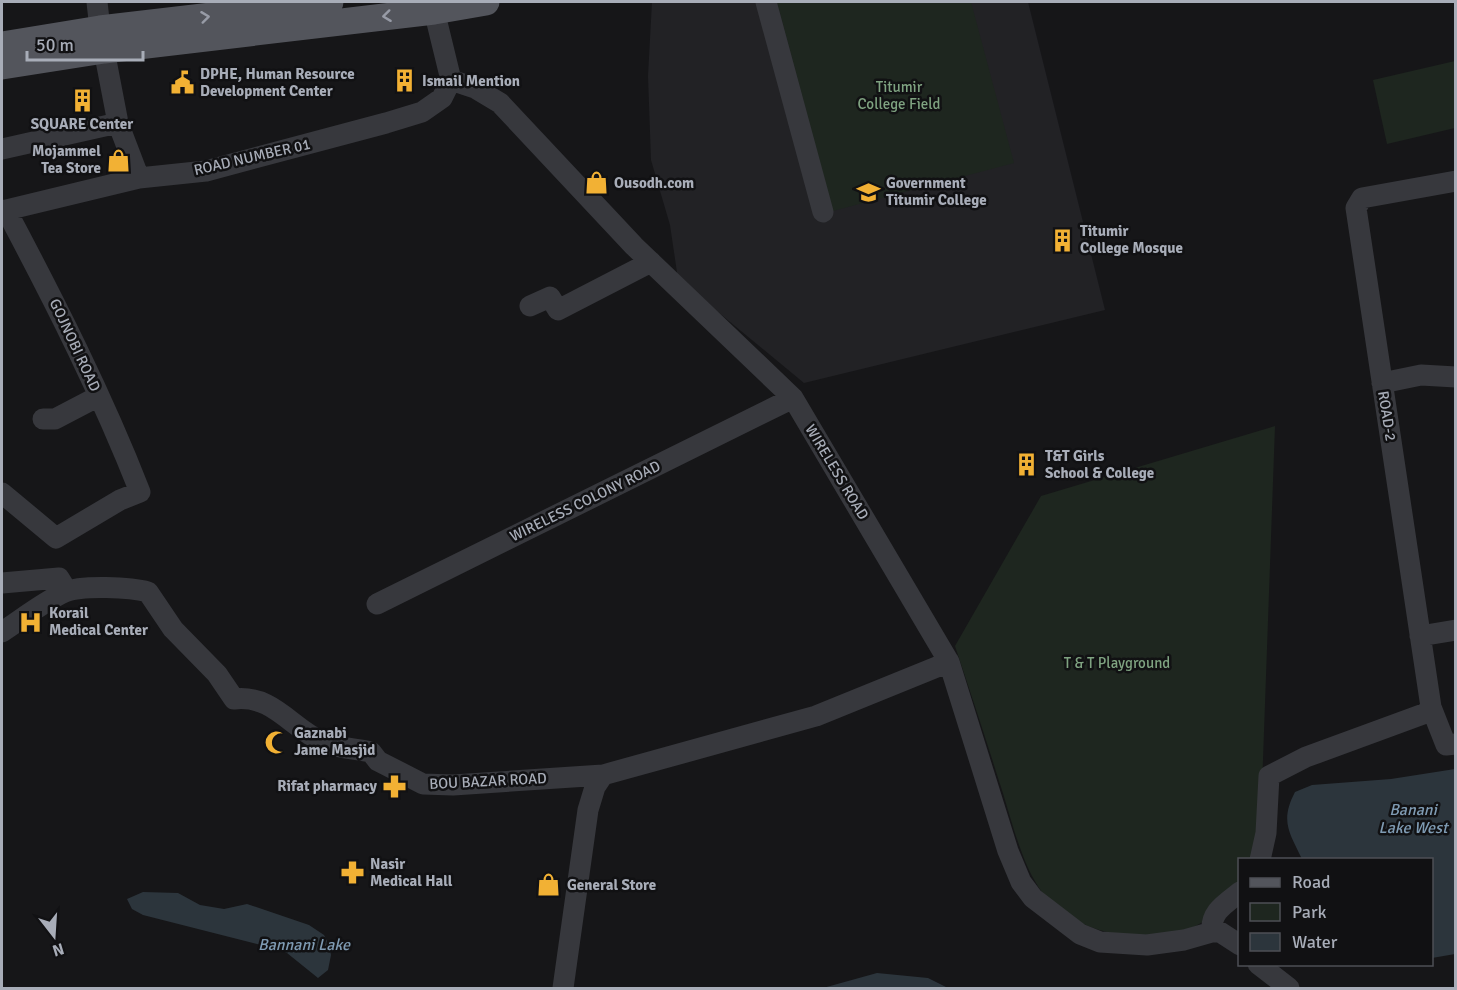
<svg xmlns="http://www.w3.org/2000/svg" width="1457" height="990" font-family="Signika,sans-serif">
	<rect width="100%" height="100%" fill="#161618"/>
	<path fill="#222225" d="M652,2H1028L1105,310L804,383L678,279L670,225L651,160L648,76Z"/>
	<path fill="#1e261f" d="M777,2H971L1014,163L833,211Z
		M1455,61V128L1387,144L1373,80Z
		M1275,426L1262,787L1256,859L1240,860L1239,888C1210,923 1185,939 1138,936C1107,935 1078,926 1054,905C1023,879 1012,818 999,781C985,736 970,691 955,646L1041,496Z"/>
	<path fill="#2c353c" d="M1455,769V954L1432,958V860L1302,859C1289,832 1280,821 1295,792L1312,785L1391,779Z
		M143,892L178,893L200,905L224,909L247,904L309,925L324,935L329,945L331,955L328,970L318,978L287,953L277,949L143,915L132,909L127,899Z
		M877,973L928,978L948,988H823Z"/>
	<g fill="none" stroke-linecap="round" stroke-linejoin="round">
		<path stroke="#37383d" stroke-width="21" d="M97,2L100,29
			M432,2L451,80L475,88L500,103L634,246L793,398L949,662L1008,851L1021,882L1033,898L1080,934L1100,942L1147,945L1184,940L1212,932H1220L1240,945
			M766,2L823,212
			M104,50L118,123L139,178
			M2,149L118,123
			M2,211L139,178L206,171L386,123L422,112L442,98L451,80
			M530,306L550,297L558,310L651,262
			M1382,383L1421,375L1456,377
			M43,419H55L99,396
			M2,493L56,538L120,500L140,492C102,395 55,302 6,210
			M2,583L59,578L67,591
			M377,604L793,398
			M2,632C22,619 43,602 65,592C81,585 131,587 148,592L173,629L217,674L234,699C274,694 292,730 325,743C339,748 357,749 371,752L378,761L423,784L453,785L603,775
			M1420,636L1456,630
			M1431,707L1446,745L1456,744
			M1260,860L1266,833L1269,776L1306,757L1426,713L1431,707L1356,208L1362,198L1456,181
			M1212,932C1210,912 1225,904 1240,892
			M1258,964L1289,988
			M563,988L588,810L595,787L603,775L816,716L949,662"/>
		<path stroke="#53555c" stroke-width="27" d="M2,45L100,29L330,2
			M2,66L104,50L434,11L486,2"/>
	</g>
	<defs><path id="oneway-chevron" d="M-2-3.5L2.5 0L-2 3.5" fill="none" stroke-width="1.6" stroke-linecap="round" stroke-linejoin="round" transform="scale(1.5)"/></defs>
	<g stroke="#979ba6">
		<use href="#oneway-chevron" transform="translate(387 16) rotate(173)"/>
		<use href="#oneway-chevron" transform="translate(205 17) rotate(-7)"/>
	</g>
	<defs>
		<symbol id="building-bare" viewBox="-9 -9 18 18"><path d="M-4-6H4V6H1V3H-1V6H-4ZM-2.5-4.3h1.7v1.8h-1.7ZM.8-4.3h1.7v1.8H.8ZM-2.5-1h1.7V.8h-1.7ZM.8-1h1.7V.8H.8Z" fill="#f2b134" stroke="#111113" stroke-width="2.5" paint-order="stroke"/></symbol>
		<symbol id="civic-bare" viewBox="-9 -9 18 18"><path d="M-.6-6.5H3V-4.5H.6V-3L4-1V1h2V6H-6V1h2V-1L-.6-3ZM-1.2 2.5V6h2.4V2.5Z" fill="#f2b134" stroke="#111113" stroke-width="2.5" paint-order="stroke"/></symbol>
		<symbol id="shop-bare" viewBox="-9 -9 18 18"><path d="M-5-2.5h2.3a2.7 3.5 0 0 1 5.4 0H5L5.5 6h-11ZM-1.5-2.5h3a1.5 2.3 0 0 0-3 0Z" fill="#f2b134" stroke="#111113" stroke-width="2.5" paint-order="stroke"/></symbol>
		<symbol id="university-bare" viewBox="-9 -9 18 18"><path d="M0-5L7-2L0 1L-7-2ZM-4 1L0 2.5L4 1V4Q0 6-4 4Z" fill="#f2b134" stroke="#111113" stroke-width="2.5" paint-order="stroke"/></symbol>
		<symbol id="hospital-bare" viewBox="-9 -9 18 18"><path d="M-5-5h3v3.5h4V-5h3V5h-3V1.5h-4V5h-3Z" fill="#f2b134" stroke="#111113" stroke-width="2.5" paint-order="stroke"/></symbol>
		<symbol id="mosque-bare" viewBox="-9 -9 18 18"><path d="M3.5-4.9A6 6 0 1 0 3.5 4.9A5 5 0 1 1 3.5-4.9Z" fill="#f2b134" stroke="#111113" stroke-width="2.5" paint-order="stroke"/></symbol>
		<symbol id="pharmacy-bare" viewBox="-9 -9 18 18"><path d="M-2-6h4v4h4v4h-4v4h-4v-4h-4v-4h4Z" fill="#f2b134" stroke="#111113" stroke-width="2.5" paint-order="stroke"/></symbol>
	</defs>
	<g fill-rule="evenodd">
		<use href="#building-bare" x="388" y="64" width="33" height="33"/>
		<use href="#civic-bare" x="166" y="66" width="33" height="33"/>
		<use href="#building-bare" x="66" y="84" width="33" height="33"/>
		<use href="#shop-bare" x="102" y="144" width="33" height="33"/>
		<use href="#shop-bare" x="580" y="166" width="33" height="33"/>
		<use href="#university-bare" x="852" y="176" width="33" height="33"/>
		<use href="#building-bare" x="1046" y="224" width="33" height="33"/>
		<use href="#building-bare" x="1010" y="448" width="33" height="33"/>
		<use href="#hospital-bare" x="14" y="606" width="33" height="33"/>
		<use href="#mosque-bare" x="260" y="726" width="33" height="33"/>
		<use href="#pharmacy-bare" x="378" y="770" width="33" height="33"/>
		<use href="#pharmacy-bare" x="336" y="856" width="33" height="33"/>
		<use href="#shop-bare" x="532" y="868" width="33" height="33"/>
	</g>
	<g text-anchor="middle" stroke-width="5" stroke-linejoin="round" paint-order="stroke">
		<g font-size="15" font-weight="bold" fill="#a8adb8" stroke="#111113" text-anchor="start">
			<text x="200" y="79">DPHE, Human Resource<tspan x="200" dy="17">Development Center</tspan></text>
			<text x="422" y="86">Ismail Mention</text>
			<text x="82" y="129" text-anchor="middle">SQUARE Center</text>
			<text x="101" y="156" text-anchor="end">Mojammel<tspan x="101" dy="17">Tea Store</tspan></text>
			<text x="614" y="188">Ousodh.com</text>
			<text x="886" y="188">Government<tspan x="886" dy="17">Titumir College</tspan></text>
			<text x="1080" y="236">Titumir<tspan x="1080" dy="17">College Mosque</tspan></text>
			<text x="1045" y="461">T&amp;T Girls<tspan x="1045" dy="17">School &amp; College</tspan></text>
			<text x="49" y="618">Korail<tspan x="49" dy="17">Medical Center</tspan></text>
			<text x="294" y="738">Gaznabi<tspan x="294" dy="17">Jame Masjid</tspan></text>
			<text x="377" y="791" text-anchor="end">Rifat pharmacy</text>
			<text x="370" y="869">Nasir<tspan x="370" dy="17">Medical Hall</tspan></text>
			<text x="567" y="890">General Store</text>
		</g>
		<g font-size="15" fill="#7fa381" stroke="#111113">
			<text x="899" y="92">Titumir<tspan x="899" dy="17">College Field</tspan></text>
			<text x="1117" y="668">T &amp; T Playground</text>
		</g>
		<g font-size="15" fill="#a8adb8" stroke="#111113">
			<text transform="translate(252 157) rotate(-13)" y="5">ROAD NUMBER 01</text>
			<text transform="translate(75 345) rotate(65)" y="5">GOJNOBI ROAD</text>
			<text transform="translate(1387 416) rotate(81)" y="5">ROAD-2</text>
			<text transform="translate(837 472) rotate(59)" y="5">WIRELESS ROAD</text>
			<text transform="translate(585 501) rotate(-26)" y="5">WIRELESS COLONY ROAD</text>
			<text transform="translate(488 781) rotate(-3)" y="5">BOU BAZAR ROAD</text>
		</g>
		<g font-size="16" font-style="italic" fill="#7f9bb3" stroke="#111113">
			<text x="1413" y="815">Banani<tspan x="1413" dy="18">Lake West</tspan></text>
			<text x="304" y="950">Bannani Lake</text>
		</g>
	</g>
	<rect width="1457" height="990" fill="none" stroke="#a8adb8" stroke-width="6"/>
	<rect x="1238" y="858" width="195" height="108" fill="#111113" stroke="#4d4f55" stroke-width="1.5"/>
	<rect x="1250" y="878" width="30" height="9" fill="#53555c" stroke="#4d4f55" stroke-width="1.5"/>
	<text x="1292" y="888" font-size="18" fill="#a8adb8">Road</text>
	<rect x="1250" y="903" width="30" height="18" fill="#1e261f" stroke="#4d4f55" stroke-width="1.5"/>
	<text x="1292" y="918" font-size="18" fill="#a8adb8">Park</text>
	<rect x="1250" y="933" width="30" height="18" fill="#2c353c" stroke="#4d4f55" stroke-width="1.5"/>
	<text x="1292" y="948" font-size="18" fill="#a8adb8">Water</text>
	<g transform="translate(54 936) rotate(163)" stroke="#111113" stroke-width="4.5" paint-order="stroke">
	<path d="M0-4.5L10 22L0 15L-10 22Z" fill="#a8adb8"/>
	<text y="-9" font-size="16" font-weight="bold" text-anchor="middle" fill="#a8adb8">N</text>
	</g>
	<path d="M27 51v9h116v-9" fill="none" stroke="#a8adb8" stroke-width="3"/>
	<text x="36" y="51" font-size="18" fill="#a8adb8" stroke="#111113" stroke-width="4.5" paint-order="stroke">50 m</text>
</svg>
